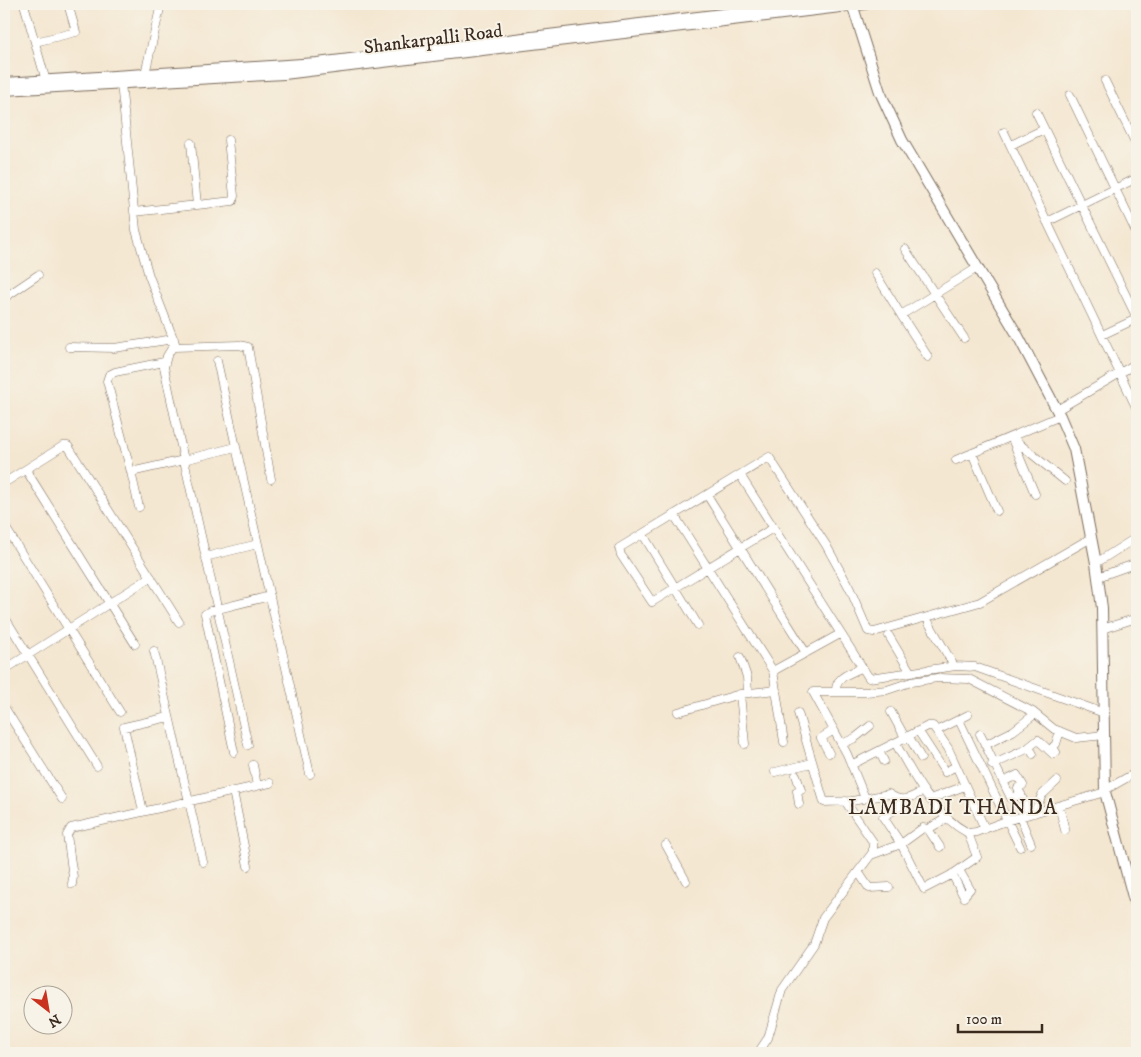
<svg xmlns="http://www.w3.org/2000/svg" width="1141" height="1057" font-family="'IM FELL DW Pica',serif">
	<rect width="100%" height="100%" fill="#f7f3e8"/>
	<filter id="ink" filterUnits="userSpaceOnUse"><feTurbulence type="fractalNoise" baseFrequency=".02" numOctaves="2"/><feDisplacementMap in="SourceGraphic" scale="10" xChannelSelector="R" yChannelSelector="G"/><feConvolveMatrix kernelMatrix="1 2 1 2 8 2 1 2 1" color-interpolation-filters="sRGB"/></filter>
	<filter id="wash" filterUnits="userSpaceOnUse"><feTurbulence type="fractalNoise" baseFrequency=".0096" numOctaves="4" result="noise"/><feDisplacementMap in="SourceGraphic" scale="20" xChannelSelector="R" yChannelSelector="G"/><feGaussianBlur stdDeviation="1.12" result="paint"/><feColorMatrix in="noise" values="0 0 0 0 0 0 0 0 0 0 0 0 0 0 0 0 0 1.4 0 .05"/><feComposite in="paint" operator="in"/></filter>
	<g filter="url(#wash)">
		<rect width="100%" height="100%" fill="#f4e7d1"/>
	</g>
	<g filter="url(#ink)">
		<g fill="none" stroke-linecap="round" stroke-linejoin="round">
			<defs>
				<path id="minor" d="M24,4L46,81
					M35,42L76,32L68,4
					M145,74L161,4
					M1105,81L1137,146
					M121,83L136,230L149,276L175,343L167,356L164,367L184,460L236,447L310,774
					M1070,95L1137,234
					M1036,112L1137,318
					M1004,132L1137,409
					M191,143L197,205
					M1011,145L1044,129
					M134,212L233,201L234,196L228,140
					M1047,222L1137,178
					M905,249L964,338
					M875,273L901,315
					M4,298L38,275
					M1102,335L1136,319
					M69,347L114,348L174,339
					M174,347L239,345L248,347L271,479
					M928,357L901,315L977,268
					M217,361L236,447
					M164,362L115,372L109,375L107,381L131,472L184,460L248,745
					M1057,410L1137,363
					M1011,437L1065,481
					M1012,439L1035,494
					M972,453L997,511
					M956,460L1060,416
					M26,470L135,644
					M131,472L139,507
					M742,478L869,678L956,666L975,667L1104,713
					M4,483L63,446H68L179,622
					M709,498L806,653
					M676,518L773,671L840,634
					M4,525L120,712
					M773,528L652,602L621,555L619,548L769,457L826,545L850,589L868,631L874,632L980,602L1091,538
					M645,538L698,625
					M205,557L258,544
					M1096,563L1137,537
					M1098,577L1137,563
					M4,616L97,766
					M929,623L954,666
					M1102,629L1137,618
					M889,636L911,673
					M154,651L203,862
					M740,657L747,677L748,693
					M4,670L151,577
					M773,671L784,742
					M836,692C835,677 849,674 861,668
					M740,694L745,744
					M4,707L62,799
					M678,712L740,694L776,690
					M891,712L906,739
					M798,713L824,802L852,801L889,794C904,804 908,798 924,791
					M959,720L1020,847
					M938,730L968,715
					M919,732L945,772L956,766
					M980,734L1011,798L1021,794
					M909,737L921,758
					M842,744L855,738L870,726
					M896,744C914,777 933,814 968,833L976,832L1006,821L1105,792
					M985,745L1013,731L1035,714
					M879,751L884,761
					M234,752L205,614L210,611L270,596
					M829,753L821,738L834,730
					M1033,754L1029,747L1038,740L1053,754L1056,752L1053,747L1056,744L1060,731
					M253,765L257,786
					M851,765L928,726H933L948,748L985,829
					M992,765L1029,748
					M775,772L812,763
					M796,775L801,790L797,791L799,804
					M1003,782L1017,775L1023,785L1018,788L1029,814
					M1105,790L1137,772
					M233,791L248,866
					M865,798L847,754L813,692H866L887,690L911,682L937,678L969,679L1033,712L1054,729L1076,738L1105,735
					M930,799L965,786
					M898,800L899,807L883,817L901,844L923,828L928,829L940,847
					M1059,806L1065,830
					M143,811L124,727L169,717
					M1034,813L1042,795L1057,781
					M1020,817L1031,844
					M928,829L947,818
					M666,845L686,881
					M871,855L901,844L924,889L953,874L977,857L968,833
					M959,870L970,889L964,896
					M859,873L869,888L889,887
					M952,874L964,897
					M72,884L73,877L67,835L71,828L270,783
					M758,1053L768,1038L782,990L814,944L823,918L873,852V842L845,801"/>
				<path id="major" d="M852,4L880,92L902,140L1018,336L1060,416L1074,449L1096,563L1102,608L1105,792L1137,912
					M5,83L317,63L805,4
					M4,90L284,74L865,4"/>
			</defs>
			<use href="#minor" stroke="#7c6c5d" stroke-width="9"/>
			<use href="#major" stroke="#7c6c5d" stroke-width="12"/>
			<use href="#minor" stroke="#fff" stroke-width="8"/>
			<use href="#major" stroke="#fff" stroke-width="10"/>
		</g>
	</g>
	<g text-anchor="middle" stroke-width="4" stroke-linejoin="round" paint-order="stroke">
		<g font-size="19" fill="#3b2a1e" stroke="#f7f3e8">
			<text transform="translate(433 38) rotate(-7)" y="7">Shankarpalli Road</text>
		</g>
		<g font-size="21" letter-spacing="1" fill="#3b2a1e" stroke="#f7f3e8">
			<text x="953" y="814">LAMBADI THANDA</text>
		</g>
	</g>
	<rect width="1141" height="1057" fill="none" stroke="#f7f3e8" stroke-width="20"/>
	<g transform="translate(48 1010) rotate(149)"><circle r="24" fill="#f7f3e8" stroke="#aca397"/>
	<path d="M0-4L9 19L0 12L-9 19Z" fill="#c8321e"/>
	<text y="-8" font-size="14" font-weight="bold" text-anchor="middle" fill="#3b2a1e">N</text>
	</g>
	<path d="M958 1024v8h84v-8" fill="none" stroke="#3b2a1e" stroke-width="2.5"/>
	<text x="966" y="1024" font-size="15" fill="#3b2a1e" stroke="#f7f3e8" stroke-width="4" paint-order="stroke">100 m</text>
</svg>
